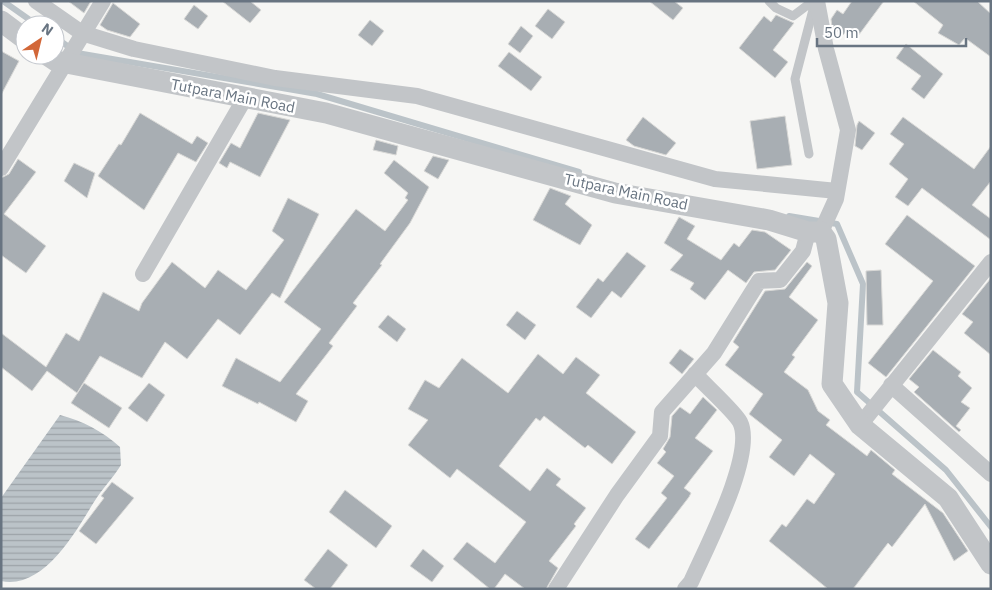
<svg xmlns="http://www.w3.org/2000/svg" width="992" height="590" font-family="'IBM Plex Sans',sans-serif">
	<defs>
		<pattern id="water-rules" width="6" height="5" patternUnits="userSpaceOnUse" patternTransform="scale(1.25)"><rect width="6" height="5" fill="#bbc3c8"/><path d="M0 2.5h6" fill="none" stroke="#9ca3a8"/></pattern>
	</defs>
	<rect width="100%" height="100%" fill="#f6f6f4"/>
	<path fill="url(#water-rules)" d="M60,415C83,421 102,431 120,447L121,465C113,478 102,489 94,502C76,531 44,590 1,581V498Z"/>
	<g fill="none" stroke-linecap="round" stroke-linejoin="round">
		<path stroke="#bbc3c8" stroke-width="6" d="M3,1L37,25
			M55,37L77,53L317,94L579,172
			M789,216L837,224L863,284L857,392L946,470L991,527"/>
	</g>
	<path fill="#a8aeb3" stroke="#d8d8d6" d="M68,1H91L84,13Z
		M222,1H250L261,10L250,23Z
		M649,1H674L683,8L673,20Z
		M852,1H884L858,36L849,28L843,35L832,27L831,19L837,10L843,14Z
		M913,1H977L991,14V57L965,38L959,45L938,33L943,25Z
		M113,3L140,24L130,37L107,30L100,25Z
		M194,5L208,16L198,29L184,19Z
		M548,9L565,22L552,39L535,26Z
		M776,15L794,23L773,50L788,62L775,78L739,48L764,16L771,22Z
		M370,20L384,31L372,46L358,35Z
		M521,26L533,36L520,53L508,44Z
		M906,44L943,74L924,99L911,89L921,76L896,58Z
		M1,51L19,61L1,95Z
		M509,52L542,77L531,91L498,66Z
		M140,113L192,144L197,136L208,143L196,162L178,153L144,210L98,176L119,144L121,145Z
		M258,113L290,120L260,177L230,162L227,168L219,163L231,143L240,148Z
		M785,116L792,165L757,169L750,121Z
		M643,117L676,143L666,155L634,146L626,140Z
		M903,117L974,169L991,146V181L972,205L991,219V240L922,188L908,206L895,197L908,179L889,164L904,144L890,134Z
		M859,121L875,133L862,150L855,146L857,125Z
		M376,140L398,146L396,155L373,150Z
		M433,156L449,160L438,179L424,171Z
		M18,159L36,172L4,214L46,246L26,273L1,255V178L9,174Z
		M394,160L429,187L410,223L380,264L382,265L353,303L357,306L329,343L333,346L296,394L308,401L296,422L259,402L258,404L222,386L236,358L280,382L321,329L284,302L356,209L385,231L408,200L405,198L408,193L384,173Z
		M74,163L95,173L87,198L64,181Z
		M550,188L571,196L565,204L592,225L580,245L533,220Z
		M288,198L319,214L280,298L272,293L240,335L218,319L187,359L165,342L142,378L100,356L77,393L47,371L32,391L1,367V333L46,367L66,333L79,341L103,292L139,311L142,303L172,262L205,288L218,270L246,290L284,240L272,231Z
		M907,215L975,266L886,377L868,363L933,281L885,244Z
		M679,217L695,226L687,239L721,260L734,243L739,247L752,230L765,232L791,250L775,270L754,272L746,283L728,270L705,300L690,289L694,283L670,270L683,255L664,243Z
		M627,252L646,266L621,298L612,291L591,318L576,307L598,278L603,282Z
		M807,262L812,266L789,297L818,320L792,355L795,357L784,372L808,390L818,411L830,420L826,425L867,456L871,450L895,470L892,474L943,513L968,551L954,561L925,504L892,547L888,543L853,589H828L769,541L782,524L786,527L807,499L814,504L835,474L810,454L794,476L769,457L782,440L749,414L763,394L725,365L739,347L733,342L765,291L785,289Z
		M881,270L883,325H867L866,271Z
		M991,278V355L964,333L973,322L962,314Z
		M517,311L536,325L525,340L506,325Z
		M388,315L406,329L397,342L378,327Z
		M680,349L694,359L682,374L669,363Z
		M933,350L961,372L958,376L972,388L961,402L970,408L956,426L961,430L959,432L914,392L919,387L909,379Z
		M538,354L563,374L576,357L600,375L586,393L636,432L612,464L588,445L585,448L544,416L540,421L536,418L499,466L530,491L547,468L561,479L556,485L586,508L574,524L576,526L549,561L558,568L546,589H525L505,574L494,589H490L453,559L467,542L495,563L526,522L457,469L450,478L408,445L428,420L408,409L425,380L439,388L462,358L508,393Z
		M84,383L122,408L109,428L71,403Z
		M149,383L165,395L147,422L128,408Z
		M703,397L717,410L695,438L713,451L684,488L691,493L689,497L649,549L635,539L667,498L661,493L674,476L657,463L666,452L663,449L670,437L672,416L680,407L690,414Z
		M112,482L134,498L96,544L79,531L104,498L101,496Z
		M345,490L392,526L376,548L329,512Z
		M328,549L348,565L330,589H316L304,580Z
		M423,549L444,566L432,582L410,566Z"/>
	<g fill="none" stroke-linecap="round" stroke-linejoin="round">
		<path stroke="#c2c5c8" stroke-width="9" d="M769,1L776,8L793,16L813,1
			M809,154L795,79L814,6"/>
		<path stroke="#c2c5c8" stroke-width="16" d="M36,1L82,33L134,49L275,78L417,96L715,179L837,191
			M817,1L826,49L848,130L836,199L821,232
			M1,168L103,1
			M143,274L245,98
			M891,385L991,474
			M860,425L991,262
			M556,589L617,495L660,436L662,412L714,353L759,281L780,280L803,251L808,232
			M685,589L691,582C705,550 756,454 740,422C735,412 705,385 695,374"/>
		<path stroke="#c2c5c8" stroke-width="21" d="M1,21L25,39
			M47,55L56,61L326,113L615,193L769,220L808,232H821L826,239L838,303L832,384L860,425L948,498L991,564"/>
	</g>
	<g text-anchor="middle" stroke-width="5" stroke-linejoin="round" paint-order="stroke">
		<g font-size="15" fill="#687481" stroke="#fff">
			<text transform="translate(233 96) rotate(11)" y="5">Tutpara Main Road</text>
			<text transform="translate(626 192) rotate(12)" y="5">Tutpara Main Road</text>
		</g>
	</g>
	<rect width="992" height="590" fill="none" stroke="#687481" stroke-width="5"/>
	<g transform="translate(40 40) rotate(35)"><circle r="24" fill="#ffffff" stroke="#c3c7cd"/>
	<path d="M0-4L9 19L0 12L-9 19Z" fill="#d26738"/>
	<text y="-8" font-size="14" font-weight="bold" text-anchor="middle" fill="#687481">N</text>
	</g>
	<path d="M817 38v8h149v-8" fill="none" stroke="#687481" stroke-width="2.5"/>
	<text x="824" y="38" font-size="15" fill="#687481" stroke="#ffffff" stroke-width="4" paint-order="stroke">50 m</text>
</svg>
